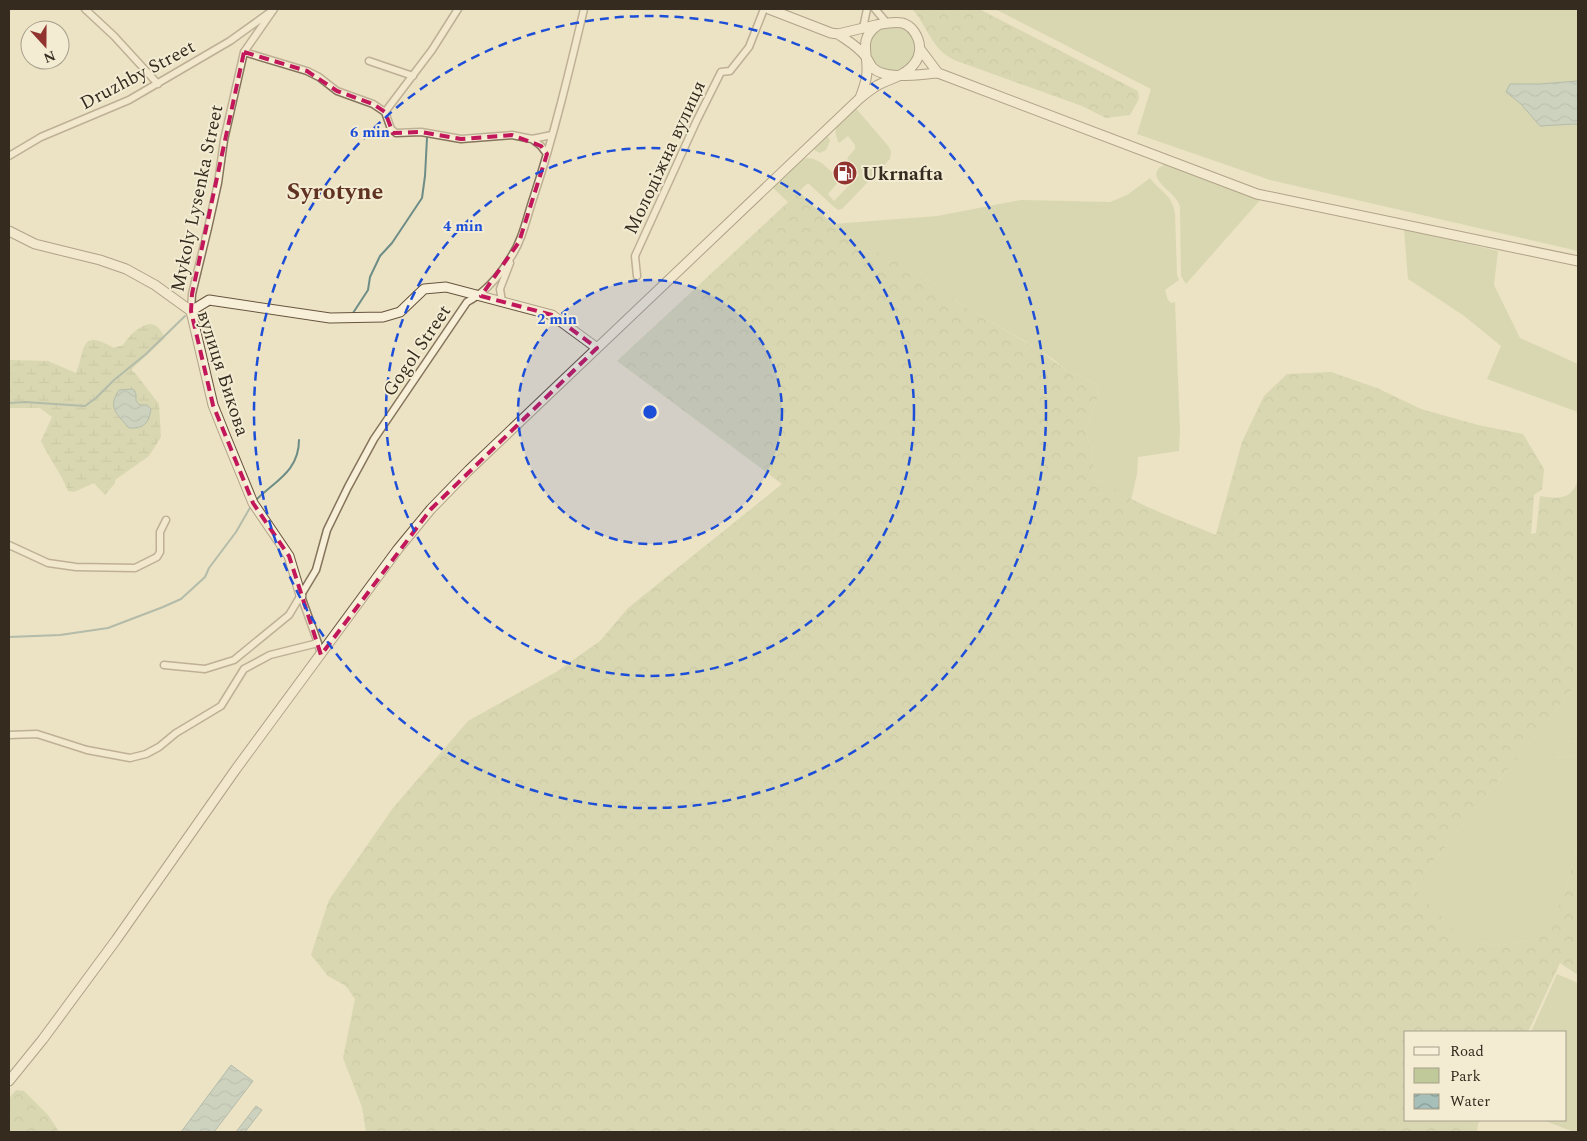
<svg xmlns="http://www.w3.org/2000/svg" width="1587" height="1141" font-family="Spectral,serif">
	<defs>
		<pattern id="forest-crowns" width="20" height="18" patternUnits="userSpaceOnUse" patternTransform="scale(1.25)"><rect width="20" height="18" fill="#c0c999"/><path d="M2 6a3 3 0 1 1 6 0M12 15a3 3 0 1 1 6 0" fill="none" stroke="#a6ad83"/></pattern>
		<pattern id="wetland-marsh" width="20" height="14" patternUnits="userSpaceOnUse" patternTransform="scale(1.25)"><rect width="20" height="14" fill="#c0c999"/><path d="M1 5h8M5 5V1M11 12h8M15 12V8" fill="none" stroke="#a6ad83"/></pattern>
		<pattern id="water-waves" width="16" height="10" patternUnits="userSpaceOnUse" patternTransform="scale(1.25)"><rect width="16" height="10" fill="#a6bfb9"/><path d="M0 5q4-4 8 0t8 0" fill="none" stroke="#889b96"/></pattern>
	</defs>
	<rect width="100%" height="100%" fill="#ece2c4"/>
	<path fill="#c0c999" d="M995,9H1578V251L1270,180L1137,134L1151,89Z
		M886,24L906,27L914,36L917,49L912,63L899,72L878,69L867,51L871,34Z
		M854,106L889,147L891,152L890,159L842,209L838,210L833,206L808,183L788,202L770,185L800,160C816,153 827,168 838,178L839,181L828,194L834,201L859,175L847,162L848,157L855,149V145L848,136L839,143C829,125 843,118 854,106Z
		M827,134L830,141L826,150L820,153L812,149Z
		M1166,164L1261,199L1186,284L1181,276L1180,207C1179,204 1178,201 1176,199C1169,189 1142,174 1166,164Z
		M1150,178C1160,192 1172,194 1175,213L1177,275L1179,280L1165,290L1168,300L1171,303L1175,302L1180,431L1179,451L1138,457L1137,474L1131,500L1111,488L1095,476L1092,452L1085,429L1098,397L1097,384L1067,371L1053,359L1023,340L955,301L914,268L867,251L860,250L833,224L937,216L1021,200L1110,202L1127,195Z
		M1404,229L1498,251L1494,285L1520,338L1578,364V412L1487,379L1501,346L1463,315L1408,279Z
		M1578,685V732L1558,753L1556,758L1572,756L1578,752V843L1563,898L1539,939L1496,946L1480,942L1470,948L1413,887L1572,690Z
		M1557,974L1578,983V1132H1574L1543,1120H1566V1032H1531Z"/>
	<path fill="url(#forest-crowns)" d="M912,9H979L1138,91L1139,99L1130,115L1106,118L1082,106L954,60C950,57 945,55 941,51C929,39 924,22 912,9Z
		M799,192L860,250L882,254L914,268L955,301L1036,348L1067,371L1097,384L1098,397L1085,429L1092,452L1095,476C1131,504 1175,518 1216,535L1242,442L1264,396L1287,374L1331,372L1377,388L1421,409L1478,425L1523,434L1544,469L1542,489L1534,495L1531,534L1536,533L1540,496C1558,499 1572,500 1578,480V685L1572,690L1413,887L1470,947L1480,942L1496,946L1538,939L1563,898L1578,843V975L1560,963L1528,1032H1406V1120H1482L1478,1123L1477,1132H366L362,1107L343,1058L355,999L346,986L328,976L311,955L329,900L393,808L468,721L556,672L600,641L628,608L782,484L617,361Z
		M1578,732V752L1572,756L1556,758L1558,753Z
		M16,1090L24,1091L48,1115L59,1132H9V1098Z"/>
	<path fill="url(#wetland-marsh)" d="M149,324C158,324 161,331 165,338L131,370L135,373L159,404L161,437L149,456L115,480V483L105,495L94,483L74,492L68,491C61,473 49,458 41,441L52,417L40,408H9V360L48,361L76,373C86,349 79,328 114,348L123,345C131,334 136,328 149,324Z"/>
	<path fill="url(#water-waves)" stroke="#6d8d87" d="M1578,81V125L1574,124L1540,126L1521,104L1506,92L1510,84H1540Z
		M133,389L136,394V401L140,405H147L151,409C149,423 144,429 129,428C117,414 107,408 119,390Z
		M231,1065L253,1081L214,1132H181Z
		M256,1106L262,1110L245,1132H236Z"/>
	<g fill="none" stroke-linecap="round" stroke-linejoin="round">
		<path stroke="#6d8d87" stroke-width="2" d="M353,313L368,290L370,277L380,256L392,243L422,198L425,176L427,138
			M9,403L25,402L85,406L96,398L114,380L146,354L185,316
			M256,500C275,481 299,471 299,440
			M9,637L60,635L108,628L163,607L181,599L205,577L209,568L236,532L251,506"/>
		<defs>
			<path id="street" d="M85,9L114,36L158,84
				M875,9L886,22
				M863,28L867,9
				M244,52L307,71L319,77L337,91L373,104L385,112L391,129L396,133L421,132L461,139L512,135L532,139L552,135
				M369,61L413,76
				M385,112L432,50L458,9
				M532,139L541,146L547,154
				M9,156L41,137L129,100L230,41L269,13
				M637,276L635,256L697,120L721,72L730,71L749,47L764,9
				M502,302L500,289L510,263
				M191,311L192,294L208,228L218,183L224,140L244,52L274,9
				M9,545L48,563L76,567L135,568L157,557L160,552V532L166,520
				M301,596L318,643L321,655
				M164,665L205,669L234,660L289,615L316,570L327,530L348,487L374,439L467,302C486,292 500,275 511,257C523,239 527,216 534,196C554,135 569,72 584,9
				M9,735L37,734L87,750L130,758L146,754L159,747L176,733L221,706L244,669L270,655L318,643"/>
			<path id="secondary" d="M838,34C848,41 859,47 866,57C868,60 870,64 872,67C884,81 921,74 938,73L1257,194L1578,261
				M920,49L938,73
				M860,98C863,89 867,81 867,71C868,52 858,39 878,25
				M9,231L35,244L100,260L126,269L155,285L191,311L213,405L225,435L253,503L289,556L301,596
				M191,311L209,300L330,318L383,317L400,312L424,289L446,287L552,315L597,348
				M9,1081L43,1039L116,940L236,769L398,549L431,509L469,470L859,99C865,94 871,89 878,85C890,79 906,75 914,64C920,57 921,47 918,39C909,17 893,22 876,25C863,28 851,31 838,34L831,33L769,9"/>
		</defs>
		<use href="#street" stroke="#85745c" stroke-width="9"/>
		<use href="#secondary" stroke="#67553f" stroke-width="11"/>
		<use href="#street" stroke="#f7efd7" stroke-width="6"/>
		<use href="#secondary" stroke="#f7efd7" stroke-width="9"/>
	</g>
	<path d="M0 0H1587V1141H0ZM244,52L307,71L337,91L373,104L385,112L393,133L421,132L461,139L512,135L541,146L547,154L519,242L481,296L552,315L597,348L431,509L321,655L289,556L253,503L213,405L191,311L192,294Z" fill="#ece2c4" fill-opacity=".55" fill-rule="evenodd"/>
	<path fill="none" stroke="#c2185b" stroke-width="4" stroke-dasharray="10 6" stroke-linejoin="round" d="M244,52L307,71L337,91L373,104L385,112L393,133L421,132L461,139L512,135L541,146L547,154L519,242L481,296L552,315L597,348L431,509L321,655L289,556L253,503L213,405L191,311L192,294Z"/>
	<circle cx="650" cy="412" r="132" fill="#1d4ed8" fill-opacity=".12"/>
	<g fill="none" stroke="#1d4ed8" stroke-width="2.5" stroke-dasharray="9 6">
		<circle cx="650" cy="412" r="132"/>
		<circle cx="650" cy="412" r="264"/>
		<circle cx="650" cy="412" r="396"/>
	</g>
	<defs>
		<symbol id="fuel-disc" viewBox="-11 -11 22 22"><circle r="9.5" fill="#91342f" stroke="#f3ecd3"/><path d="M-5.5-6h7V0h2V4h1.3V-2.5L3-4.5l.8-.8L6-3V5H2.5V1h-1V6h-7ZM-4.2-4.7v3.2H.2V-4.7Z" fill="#fff"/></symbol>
	</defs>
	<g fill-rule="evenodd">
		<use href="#fuel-disc" x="831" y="159" width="28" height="28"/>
	</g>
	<g text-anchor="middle" stroke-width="4" stroke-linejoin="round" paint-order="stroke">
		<g font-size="19" fill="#362b1f" stroke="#f3ecd3">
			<text transform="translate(137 74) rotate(-28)" y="7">Druzhby Street</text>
			<text transform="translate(664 157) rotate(-65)" y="7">Молодіжна вулиця</text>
			<text transform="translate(196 198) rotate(-78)" y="7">Mykoly Lysenka Street</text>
			<text transform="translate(416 350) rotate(-56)" y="7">Gogol Street</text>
			<text transform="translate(224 373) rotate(72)" y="7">вулиця Бикова</text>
		</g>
		<g font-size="19" font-weight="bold" fill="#362b1f" stroke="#f3ecd3" text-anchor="start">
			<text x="862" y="180">Ukrnafta</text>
		</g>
		<g font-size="24" font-weight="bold" fill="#603221" stroke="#f3ecd3">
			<text x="335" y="199">Syrotyne</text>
		</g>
	</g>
	<circle cx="650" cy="412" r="8" fill="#1d4ed8" stroke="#f3ecd3" stroke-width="2.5"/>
	<g font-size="15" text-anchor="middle" font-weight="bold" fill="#1d4ed8" stroke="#f3ecd3" stroke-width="4" stroke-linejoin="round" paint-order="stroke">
		<text x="370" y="137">6 min</text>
		<text x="463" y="231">4 min</text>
		<text x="557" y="324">2 min</text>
	</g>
	<rect width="1587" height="1141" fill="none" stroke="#362b1f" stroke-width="20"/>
	<rect x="1404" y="1031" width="162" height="90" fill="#f3ecd3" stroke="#a79f8b"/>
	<rect x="1414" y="1047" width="25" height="8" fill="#f7efd7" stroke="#a79f8b"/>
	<text x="1450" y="1056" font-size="15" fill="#362b1f">Road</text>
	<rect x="1414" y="1068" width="25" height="15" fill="#c0c999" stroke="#a79f8b"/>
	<text x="1450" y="1081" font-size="15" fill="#362b1f">Park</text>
	<rect x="1414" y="1094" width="25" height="15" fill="url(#water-waves)" stroke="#a79f8b"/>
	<text x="1450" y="1106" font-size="15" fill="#362b1f">Water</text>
	<g transform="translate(45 45) rotate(159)"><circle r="24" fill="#f3ecd3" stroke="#a79f8b"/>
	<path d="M0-4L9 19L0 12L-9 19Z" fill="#91342f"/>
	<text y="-8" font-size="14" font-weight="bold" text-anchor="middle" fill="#362b1f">N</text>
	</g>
</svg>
